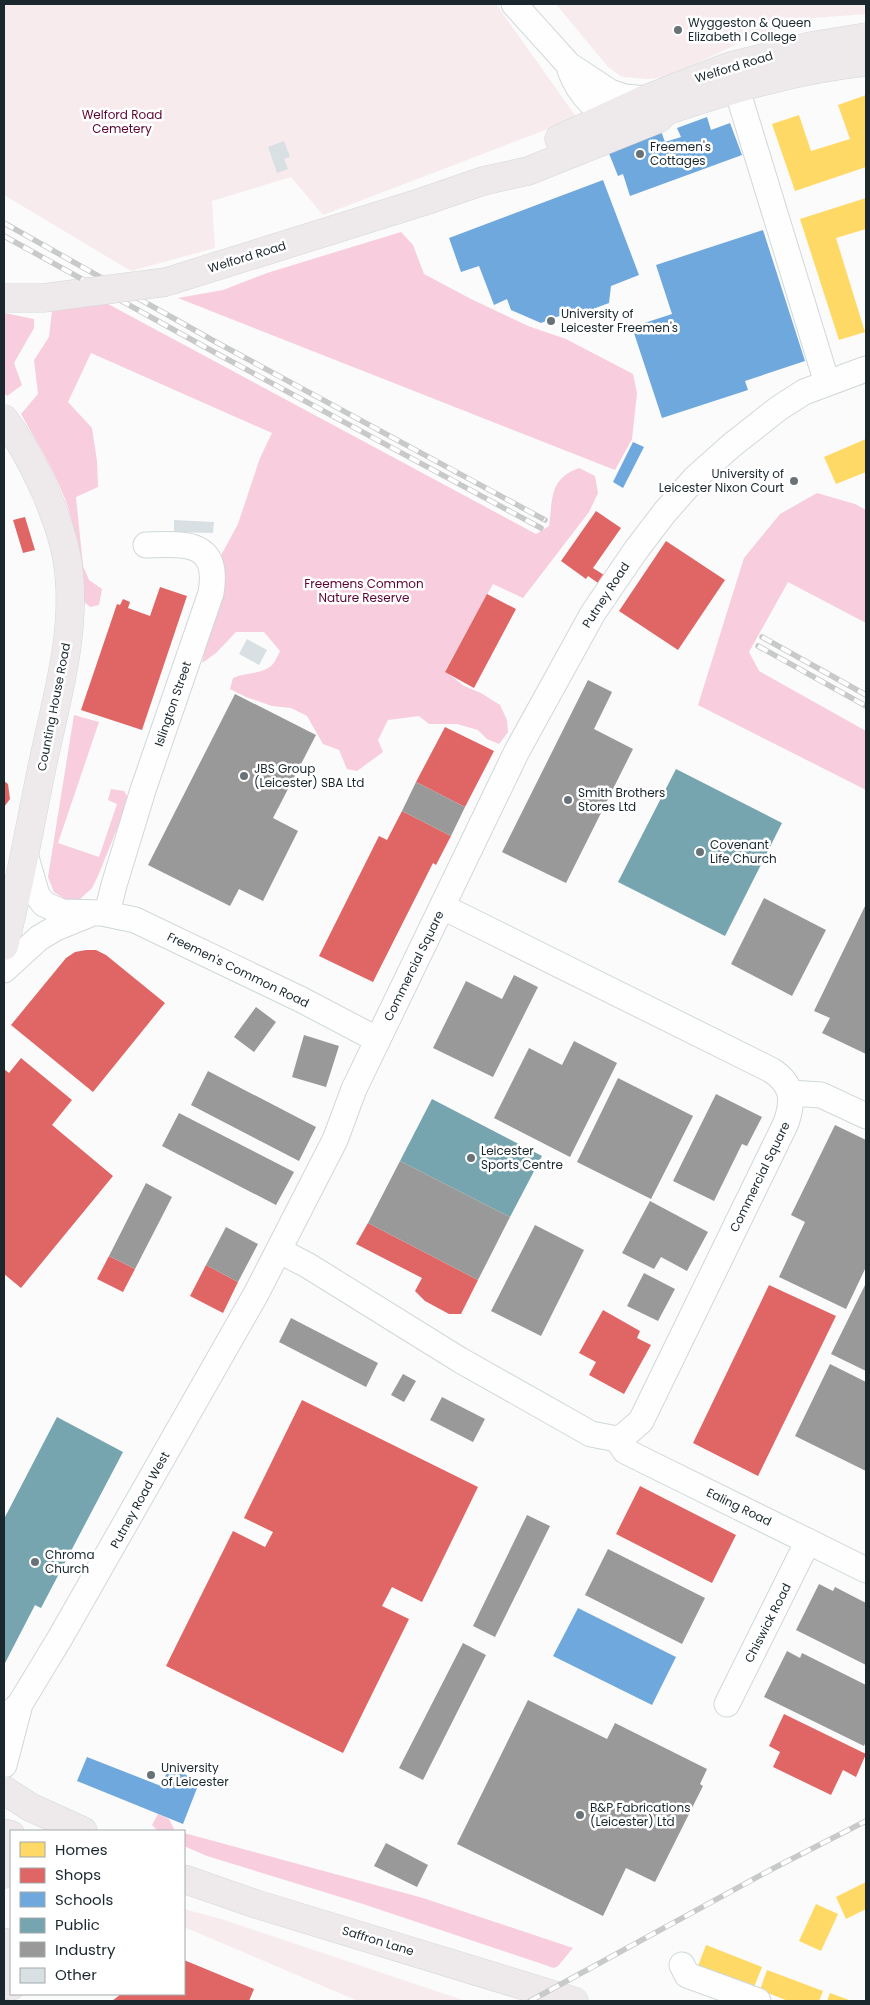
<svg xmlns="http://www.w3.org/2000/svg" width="870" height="2005" font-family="Poppins,sans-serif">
	<rect width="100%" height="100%" fill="#fbfbfb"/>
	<path fill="#f7ebee" d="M4,4H496L577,118L323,215L291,177L212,201L215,248L131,271L4,195Z
		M556,4H866V14L814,18L742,42L667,77L647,79L622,77L608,67Z
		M184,1909L221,1919L466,2001H358L184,1927Z"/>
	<path fill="#f8cddd" d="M401,232L413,245L424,274L471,299L528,326L566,339L633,374L637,393L632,439L615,470L178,298L223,290L267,273Z
		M108,304L536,534L549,526C553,498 549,479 579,468L595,476L598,493L589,512L523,598L493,584L445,671L464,686L481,693L500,705L507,720L508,732L499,744L487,739L478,730L457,724H429L419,716L388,720L378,740L383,752L357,771L347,769L339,750L323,744L307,716L291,708L272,706L246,697L230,689L233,678C245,672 261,675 272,665C275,662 278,655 280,651L264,632H236L216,653L202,663L214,614L219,559L238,524L260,458L272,433L91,353L68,402L92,428L97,461L98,487L76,497L83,566L89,580L102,589L99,605L90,607L82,600C79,567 77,531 65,499C53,469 37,442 21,414L38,394L34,360L49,337L52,311Z
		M4,313L34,319V328L14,363L22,385L7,396L4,393Z
		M817,493L855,504L866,510V623L788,582L749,652L759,671L866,731V790L698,705L744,558L780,514Z
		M74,715L99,722L58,843L99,857L117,804L108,800L111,789L124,791L129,799L98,876L92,888L80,899H65L54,892L48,877Z
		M158,1814L169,1819L175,1831H158L152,1825Z
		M184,1833L423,1898L573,1948L558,1966L554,1968L363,1904L207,1856L184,1846Z"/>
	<path fill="#ffd966" d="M866,95V167L795,191L772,124L799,115L811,151L850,139L838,105Z
		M866,198V229L836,238L865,332L839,340L800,219Z
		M866,439V472L836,484L824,457Z
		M866,1882V1909L846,1919L836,1897Z
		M816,1904L838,1914L821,1951L799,1941Z
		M706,1945L762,1967L754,1987L698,1966Z
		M767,1970L823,1991L819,2001H788L760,1990Z
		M830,1993L852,2001H827Z"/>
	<path fill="#e06666" d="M596,511L621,528L593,568L604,575L598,583L588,576L586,579L561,561Z
		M25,517L35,550L23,553L13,520Z
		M666,541L725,580L678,650L619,611Z
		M160,587L187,596L142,730L81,710L117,604L120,605L123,599L130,602L128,608L150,616Z
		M487,594L516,609L474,688L445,672Z
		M445,727L494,751L465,807L416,782Z
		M4,781L8,784L10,799L4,807Z
		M402,811L451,836L436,865L433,863L373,982L319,956L379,836L387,840Z
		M86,950H96L106,955L165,1003L93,1092L11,1025L66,958L75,952Z
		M21,1058L72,1100L52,1125L113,1176L21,1288L4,1274V1069L9,1073Z
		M368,1223L478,1280L461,1314H449L425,1301L415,1291L422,1278L356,1244Z
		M109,1256L135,1269L123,1292L97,1279Z
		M206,1265L238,1282L223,1313L190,1296Z
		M769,1285L836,1316L758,1476L693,1443Z
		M603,1310L640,1331L637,1338L651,1345L624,1394L589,1375L596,1362L579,1353Z
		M302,1400L478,1487L422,1602L392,1587L382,1606L409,1619L343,1753L166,1666L233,1531L265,1547L273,1532L244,1518Z
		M640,1486L736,1535L712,1583L616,1534Z
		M784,1714L866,1754L856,1777L843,1770L831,1795L773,1767L780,1752L769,1746Z
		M184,1960L254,1989L249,2001H112L121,1994H184Z"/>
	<path fill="#6fa8dc" d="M707,117L711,130L730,123L742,155L630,196L623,174L618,176L608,151L661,131L665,142L681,137L677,128Z
		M603,180L639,275L611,286L609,303L566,319L562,315L541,323L511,310L507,299L494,305L479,266L461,272L449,238Z
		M763,230L805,361L745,381L748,390L662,418L632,327L672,314L656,265Z
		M633,442L644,447L623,488L613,482Z
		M578,1608L676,1657L652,1705L553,1656Z
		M87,1757L161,1786L170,1765L199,1783L183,1824L77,1781Z"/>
	<path fill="#76a5af" d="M676,769L782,823L725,936L618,882Z
		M432,1099L542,1156L510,1217L400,1161Z
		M57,1417L123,1452L41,1608L35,1605L4,1665V1519Z"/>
	<path fill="#999" d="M588,680L612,692L594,729L633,749L566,883L502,852Z
		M235,694L316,735L273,818L298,831L263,901L239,889L230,906L148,865Z
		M416,782L465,807L451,836L402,811Z
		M764,898L826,930L792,996L731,964Z
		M866,904V1054L822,1033L830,1018L814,1011Z
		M514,975L538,987L493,1077L433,1048L466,981L502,999Z
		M256,1007L276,1022L254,1052L234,1037Z
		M304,1035L339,1046L326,1087L292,1077Z
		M574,1041L617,1063L570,1157L494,1118L529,1048L562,1065Z
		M208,1071L316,1127L299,1161L191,1105Z
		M618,1078L693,1116L651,1199L577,1162Z
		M716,1094L762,1117L747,1146L742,1144L714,1201L673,1181Z
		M179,1113L294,1172L276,1205L162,1146Z
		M835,1125L866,1140V1267L846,1309L779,1277L805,1222L791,1215Z
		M400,1161L510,1217L478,1280L368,1223Z
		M146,1183L172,1197L135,1269L109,1256Z
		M650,1201L708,1232L687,1271L661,1257L654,1269L622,1253Z
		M535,1225L584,1250L541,1336L491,1311Z
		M226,1227L258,1244L238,1282L206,1265Z
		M644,1273L675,1289L658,1321L627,1306Z
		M866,1283V1371L831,1354Z
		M291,1318L378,1363L366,1387L279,1342Z
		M830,1364L866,1382V1471L795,1436Z
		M403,1374L416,1381L404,1402L391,1395Z
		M442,1397L485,1419L473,1442L430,1420Z
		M527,1515L550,1526L495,1637L473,1626Z
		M608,1549L705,1598L682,1644L585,1595Z
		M819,1584L833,1591L835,1587L866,1603V1665L796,1630Z
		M463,1643L486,1655L423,1780L399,1768Z
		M787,1651L800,1658L802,1653L866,1685V1741L864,1746L764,1697Z
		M528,1700L607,1739L615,1723L707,1769L700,1784L703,1786L655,1882L626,1868L603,1916L457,1844Z
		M386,1843L428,1865L417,1887L374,1866Z"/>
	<path fill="#d9e0e3" d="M284,141L290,157L284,159L288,169L277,173L268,147Z
		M174,520L214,522L213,533L174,532Z
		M247,639L267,650L259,665L239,654Z"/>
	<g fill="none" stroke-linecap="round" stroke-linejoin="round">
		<defs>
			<path id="minor" d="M514,4L569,65L610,92L625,97L646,99
				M570,70C578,92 600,121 626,118
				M731,70L827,383
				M25,854L37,895L44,904L62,912L102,913L135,920L302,1000L378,1040
				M107,913L114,885L143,790L211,593C220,540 185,544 146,545
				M4,970L39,938L56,928L88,915
				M790,1093L821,1095L866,1116
				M280,1251L307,1265L460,1360L591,1434L617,1439L625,1435L641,1421L786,1123C794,1100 793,1084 771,1070L443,907
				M617,1439L625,1451L866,1570
				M727,1704L808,1541
				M4,1719L20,1704L60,1638L256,1294L335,1140L354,1089L517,751L593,613L636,550L665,512L695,478L732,445L779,408L804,392L866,369
				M4,1765L20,1704
				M682,1965L687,1975L758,2001"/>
			<path id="major" d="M559,139L646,99L730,66L811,46L866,37
				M166,282L422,202L483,181L528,171L658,119L666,111C732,89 797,69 866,62
				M4,298H43L89,292
				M4,419C21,441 34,466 45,491C54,512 63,536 67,559C79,631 55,702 41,772C29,830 19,889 4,946
				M4,1790L30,1807L83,1831
				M4,1833L11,1835
				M4,1874L11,1861
				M184,1879L256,1904L574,2001
				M4,1942L11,1986"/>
		</defs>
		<use href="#minor" stroke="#d0d8da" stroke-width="27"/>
		<use href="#major" stroke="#d4d7d8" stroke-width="29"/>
		<use href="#minor" stroke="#fefefe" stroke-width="25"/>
		<use href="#major" stroke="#eeeaec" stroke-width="28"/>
		<defs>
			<path id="rail" d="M4,223L214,341L545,520
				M4,236L214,352L541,528
				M762,637L866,695
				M758,646L866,706
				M530,2001L774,1868L866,1821"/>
		</defs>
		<use href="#rail" stroke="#c8c9c9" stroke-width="5.5"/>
		<use href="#rail" stroke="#fff" stroke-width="4" stroke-dasharray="11" stroke-linecap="butt"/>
		<defs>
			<path id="major-bridge" d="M89,292L166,282"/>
		</defs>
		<use href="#major-bridge" stroke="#d4d7d8" stroke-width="29" stroke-linecap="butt"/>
		<use href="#major-bridge" stroke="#eeeaec" stroke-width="28"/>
	</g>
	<g fill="#697276" stroke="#fff" stroke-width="2">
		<circle cx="678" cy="30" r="5"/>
		<circle cx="640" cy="154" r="5"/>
		<circle cx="551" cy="321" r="5"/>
		<circle cx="794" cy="481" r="5"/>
		<circle cx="244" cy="776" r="5"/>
		<circle cx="568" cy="800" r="5"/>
		<circle cx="700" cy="852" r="5"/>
		<circle cx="471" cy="1158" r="5"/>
		<circle cx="35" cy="1562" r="5"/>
		<circle cx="151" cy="1775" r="5"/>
		<circle cx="580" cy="1815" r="5"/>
	</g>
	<g text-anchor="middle" stroke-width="5" stroke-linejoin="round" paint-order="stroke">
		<g font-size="12" fill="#1a282e" stroke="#fff" text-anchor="start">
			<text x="688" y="27">Wyggeston &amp; Queen<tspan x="688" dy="14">Elizabeth I College</tspan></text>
			<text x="650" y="151">Freemen's<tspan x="650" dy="14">Cottages</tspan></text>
			<text x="561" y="318">University of<tspan x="561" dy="14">Leicester Freemen's</tspan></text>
			<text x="784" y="478" text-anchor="end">University of<tspan x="784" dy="14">Leicester Nixon Court</tspan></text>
			<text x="254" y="773">JBS Group<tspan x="254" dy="14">(Leicester) SBA Ltd</tspan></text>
			<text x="578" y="797">Smith Brothers<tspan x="578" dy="14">Stores Ltd</tspan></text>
			<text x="710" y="849">Covenant<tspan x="710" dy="14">Life Church</tspan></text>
			<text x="481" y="1155">Leicester<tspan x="481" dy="14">Sports Centre</tspan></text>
			<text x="45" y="1559">Chroma<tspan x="45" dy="14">Church</tspan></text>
			<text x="161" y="1772">University<tspan x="161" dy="14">of Leicester</tspan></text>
			<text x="590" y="1812">B&amp;P Fabrications<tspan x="590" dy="14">(Leicester) Ltd</tspan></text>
		</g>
		<g font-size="12" fill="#1a282e" stroke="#fff">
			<text transform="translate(734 67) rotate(-17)" y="4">Welford Road</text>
			<text transform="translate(247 257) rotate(-17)" y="4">Welford Road</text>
			<text transform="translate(606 595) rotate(-57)" y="4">Putney Road</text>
			<text transform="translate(173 704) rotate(-71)" y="4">Islington Street</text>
			<text transform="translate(54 707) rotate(-79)" y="4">Counting House Road</text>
			<text transform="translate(414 966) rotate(-64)" y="4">Commercial Square</text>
			<text transform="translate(238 970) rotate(26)" y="4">Freemen's Common Road</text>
			<text transform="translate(760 1177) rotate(-64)" y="4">Commercial Square</text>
			<text transform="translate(140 1500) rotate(-61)" y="4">Putney Road West</text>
			<text transform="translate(739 1507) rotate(26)" y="4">Ealing Road</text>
			<text transform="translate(768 1623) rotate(-63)" y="4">Chiswick Road</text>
			<text transform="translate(378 1941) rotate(17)" y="4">Saffron Lane</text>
		</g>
		<g font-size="12" fill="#5c0532" stroke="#fff">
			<text x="122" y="119">Welford Road<tspan x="122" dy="14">Cemetery</tspan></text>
			<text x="364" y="588">Freemens Common<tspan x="364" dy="14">Nature Reserve</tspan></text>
		</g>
	</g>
	<rect width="870" height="2005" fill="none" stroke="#1a282e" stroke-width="10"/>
	<rect x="10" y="1830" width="175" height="165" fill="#ffffff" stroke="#a3a9ab"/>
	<rect x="20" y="1842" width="25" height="15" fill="#ffd966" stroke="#a3a9ab"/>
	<text x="55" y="1855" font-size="15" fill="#1a282e">Homes</text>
	<rect x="20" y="1868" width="25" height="15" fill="#e06666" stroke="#a3a9ab"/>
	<text x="55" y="1880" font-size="15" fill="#1a282e">Shops</text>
	<rect x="20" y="1892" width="25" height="15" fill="#6fa8dc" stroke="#a3a9ab"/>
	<text x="55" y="1905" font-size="15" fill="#1a282e">Schools</text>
	<rect x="20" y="1918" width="25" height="15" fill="#76a5af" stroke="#a3a9ab"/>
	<text x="55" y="1930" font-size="15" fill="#1a282e">Public</text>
	<rect x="20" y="1942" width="25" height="15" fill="#999999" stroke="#a3a9ab"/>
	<text x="55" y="1955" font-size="15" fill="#1a282e">Industry</text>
	<rect x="20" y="1968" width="25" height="15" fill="#d9e0e3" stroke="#a3a9ab"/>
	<text x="55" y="1980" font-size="15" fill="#1a282e">Other</text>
</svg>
